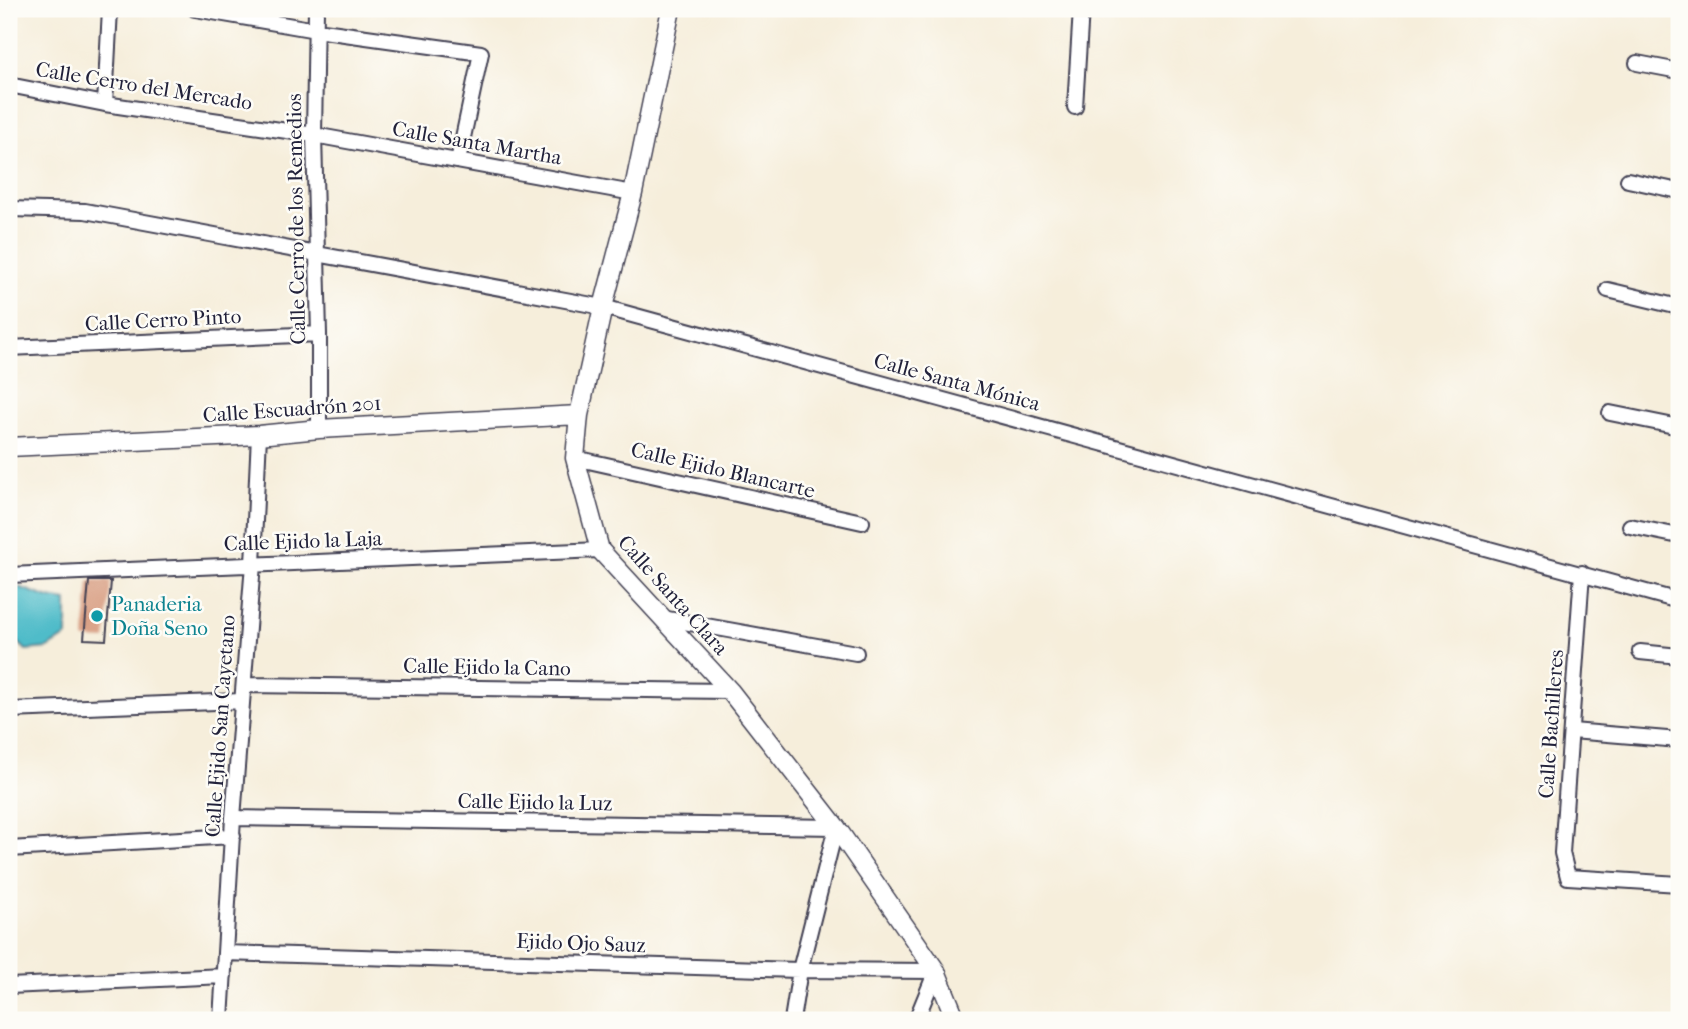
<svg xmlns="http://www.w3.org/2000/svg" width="1688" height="1029" font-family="'IM FELL French Canon',serif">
	<rect width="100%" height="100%" fill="#fdfcf7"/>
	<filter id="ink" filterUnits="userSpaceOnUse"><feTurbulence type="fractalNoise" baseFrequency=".0143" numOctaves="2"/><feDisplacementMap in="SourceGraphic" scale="14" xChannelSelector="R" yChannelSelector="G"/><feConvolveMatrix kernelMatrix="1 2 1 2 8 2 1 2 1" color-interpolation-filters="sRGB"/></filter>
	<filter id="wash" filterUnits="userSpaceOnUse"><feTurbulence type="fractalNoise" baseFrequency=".00686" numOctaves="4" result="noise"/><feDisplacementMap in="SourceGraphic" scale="28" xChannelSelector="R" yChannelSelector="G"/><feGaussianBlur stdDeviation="1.57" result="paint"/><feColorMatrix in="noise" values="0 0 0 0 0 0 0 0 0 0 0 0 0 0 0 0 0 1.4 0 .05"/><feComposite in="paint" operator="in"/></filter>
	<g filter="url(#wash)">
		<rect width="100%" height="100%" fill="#f6eedb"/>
		<path fill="#4fbcc9" stroke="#386f82" stroke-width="2" d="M16,586L49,598L67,601V636L48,648L26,650L9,633V614Z"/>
		<g id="blocks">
			<path fill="#d9a085" d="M89,581H111L106,640L84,639Z"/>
		</g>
	</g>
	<g filter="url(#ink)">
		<use href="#blocks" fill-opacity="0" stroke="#424153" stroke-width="2"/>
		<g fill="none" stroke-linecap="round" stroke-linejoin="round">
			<defs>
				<path id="minor" d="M195,9L316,30L481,53L458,161
					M316,9L314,135L319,334V429
					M1637,63L1679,71
					M9,85L105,104L314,135L633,193
					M105,104L110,9
					M1075,107L1081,9
					M1628,180L1679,191
					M9,209L85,211L603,307L1679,601
					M1608,290L1679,307
					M9,348L319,334
					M1610,413L1679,427
					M575,458L862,522
					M1630,526L1679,536
					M1582,573L1562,853L1568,877L1679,884
					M9,575L600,550
					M662,618L856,653
					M1640,652L1679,656
					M244,685L730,691
					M9,710L242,701
					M1572,731L1679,740
					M233,818L836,827L800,970L792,1020
					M9,849L233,836
					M225,953L800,970L936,971L916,1020
					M9,986L224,976
					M221,1020L233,818L253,564L259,435"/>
				<path id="tertiary" d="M671,9L633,193L603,307L579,415L575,458L600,550L730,691L836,827L936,971L956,1020
					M9,447L259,435L319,429L579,415"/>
			</defs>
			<use href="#minor" stroke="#424153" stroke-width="18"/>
			<use href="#tertiary" stroke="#424153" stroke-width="21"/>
			<use href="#minor" stroke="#fff" stroke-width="14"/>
			<use href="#tertiary" stroke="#fff" stroke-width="18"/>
		</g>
	</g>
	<circle fill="#0f9aa8" stroke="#fdfcf7" stroke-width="2.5" cx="97" cy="616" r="7"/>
	<g text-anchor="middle" stroke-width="5" stroke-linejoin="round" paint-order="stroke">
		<g font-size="21" fill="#22223b" stroke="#fdfcf7">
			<text transform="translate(144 86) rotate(9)" y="7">Calle Cerro del Mercado</text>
			<text transform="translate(477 143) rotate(10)" y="7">Calle Santa Martha</text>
			<text transform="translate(296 219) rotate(-91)" y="7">Calle Cerro de los Remedios</text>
			<text transform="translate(163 320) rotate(-3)" y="7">Calle Cerro Pinto</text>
			<text transform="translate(957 382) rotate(15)" y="7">Calle Santa Mónica</text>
			<text transform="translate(292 409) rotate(-4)" y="7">Calle Escuadrón 201</text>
			<text transform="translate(723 470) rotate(13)" y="7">Calle Ejido Blancarte</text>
			<text transform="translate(303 541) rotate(-2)" y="7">Calle Ejido la Laja</text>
			<text transform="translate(673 595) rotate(48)" y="7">Calle Santa Clara</text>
			<text transform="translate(487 667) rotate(1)" y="7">Calle Ejido la Cano</text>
			<text transform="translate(1551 724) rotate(-86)" y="7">Calle Bachilleres</text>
			<text transform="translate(220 726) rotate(-86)" y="7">Calle Ejido San Cayetano</text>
			<text transform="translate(535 802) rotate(1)" y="7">Calle Ejido la Luz</text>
			<text transform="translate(581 943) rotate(2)" y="7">Ejido Ojo Sauz</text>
		</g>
		<g font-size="21" fill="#0d838f" stroke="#fdfcf7" text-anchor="start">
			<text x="111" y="611">Panaderia<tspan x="111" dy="24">Doña Seno</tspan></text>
		</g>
	</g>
	<rect width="1688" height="1029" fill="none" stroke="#fdfcf7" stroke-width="35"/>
</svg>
